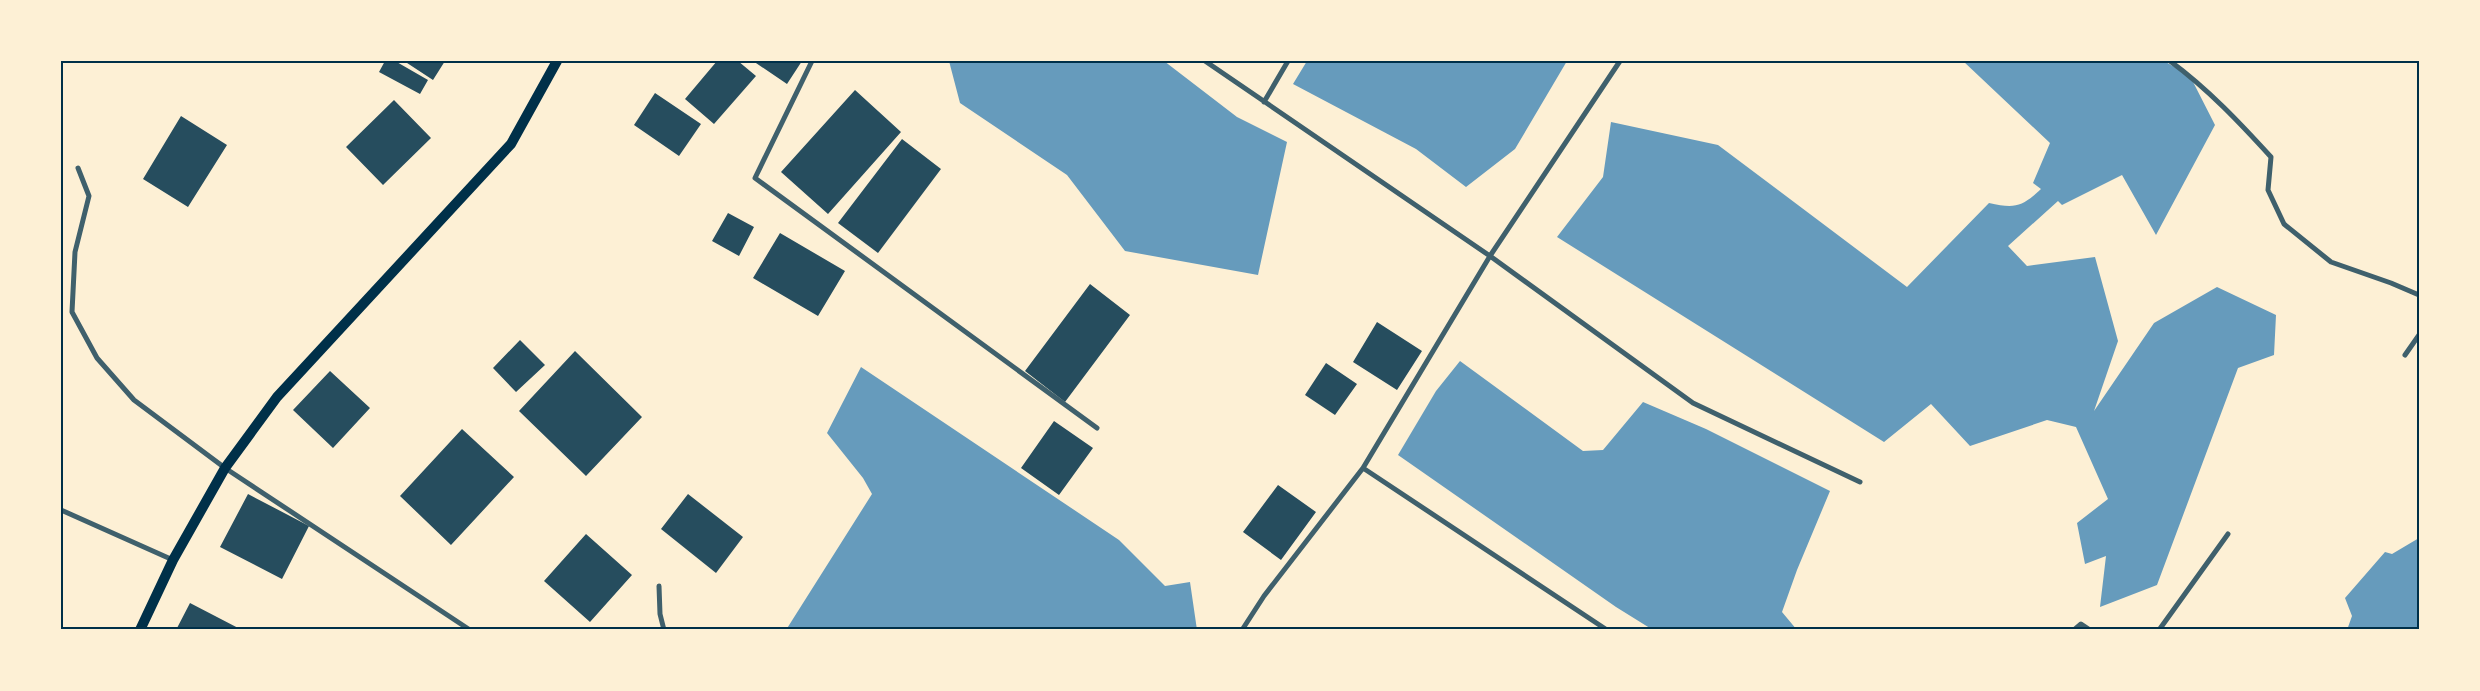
<svg xmlns="http://www.w3.org/2000/svg" width="2480" height="691" font-family="Manrope,sans-serif">
	<rect width="100%" height="100%" fill="#fdf0d5"/>
	<path fill="#669bbc" d="M949,61H1164L1237,117L1287,142L1258,275L1125,251L1067,175L960,103Z
		M1307,61H1567L1515,149L1466,187L1416,149L1293,84Z
		M1963,61H2164L2190,76L2215,125L2156,235L2122,175L2062,205L2058,201L2008,246L2027,266L2095,257L2118,341L2094,411L2154,323L2217,287L2276,315L2274,355L2238,368L2157,585L2100,607L2106,556L2085,564L2077,523L2108,499L2076,427L2047,420L1970,446L1931,404L1884,442L1557,237L1603,177L1611,122L1718,145L1907,287L1989,203C2015,209 2022,207 2041,189L2033,183L2050,143Z
		M1460,361L1583,451L1603,450L1643,402L1706,429L1830,491L1797,570L1782,612L1797,630H1653L1616,607L1398,455L1436,391Z
		M861,367L1119,540L1165,586L1190,582L1197,630H786L872,494L863,478L827,433Z
		M2419,538V630H2347L2352,616L2345,598L2385,552L2392,554Z"/>
	<path fill="#264d5e" d="M385,61H395L428,80L420,94L379,72Z
		M404,61H445L433,80Z
		M717,61H738L756,76L714,124L685,99Z
		M753,61H802L787,84Z
		M855,90L901,132L828,214L781,172Z
		M655,93L701,124L679,156L634,125Z
		M394,100L431,138L383,185L346,147Z
		M181,116L227,145L188,207L143,179Z
		M902,139L941,169L878,253L838,223Z
		M728,213L754,227L739,256L712,241Z
		M780,233L845,271L818,316L753,278Z
		M1090,284L1130,315L1065,402L1025,371Z
		M1377,322L1422,351L1397,390L1353,362Z
		M520,340L545,365L516,392L493,368Z
		M575,351L642,417L586,476L519,411Z
		M1326,363L1357,384L1335,415L1305,395Z
		M330,371L370,408L333,448L293,410Z
		M1054,421L1093,448L1059,495L1021,468Z
		M462,429L514,477L451,545L400,496Z
		M1278,485L1316,512L1281,560L1243,532Z
		M248,494L309,526L282,579L220,547Z
		M688,494L743,537L716,573L661,529Z
		M586,534L632,575L590,622L544,581Z
		M190,603L242,630H176Z"/>
	<g fill="none" stroke-linecap="round" stroke-linejoin="round">
		<path stroke="#3f606c" stroke-width="5" d="M812,61L755,178L1097,428
			M1205,61L1490,256L1693,403L1860,482
			M2170,61C2208,89 2240,123 2271,157L2268,190L2284,224L2331,262L2391,283L2419,295
			M1264,102L1288,61
			M78,168L89,196L75,252L72,312L97,358L134,400L225,468L470,630
			M2405,355L2419,335
			M61,510L173,560
			M659,586L660,614L664,630
			M1242,630L1264,596L1363,468
			M1607,630L1363,468L1490,256L1620,61
			M2074,630L2081,624L2090,630
			M2159,630L2228,534"/>
		<path stroke="#003049" stroke-width="10" d="M140,630L173,560L225,468L277,397L511,144L557,61"/>
	</g>
	<rect width="2480" height="691" fill="none" stroke="#fdf0d5" stroke-width="125"/>
	<rect x="62" y="62" width="2356" height="566" fill="none" stroke="#003049" stroke-width="2"/>
</svg>
